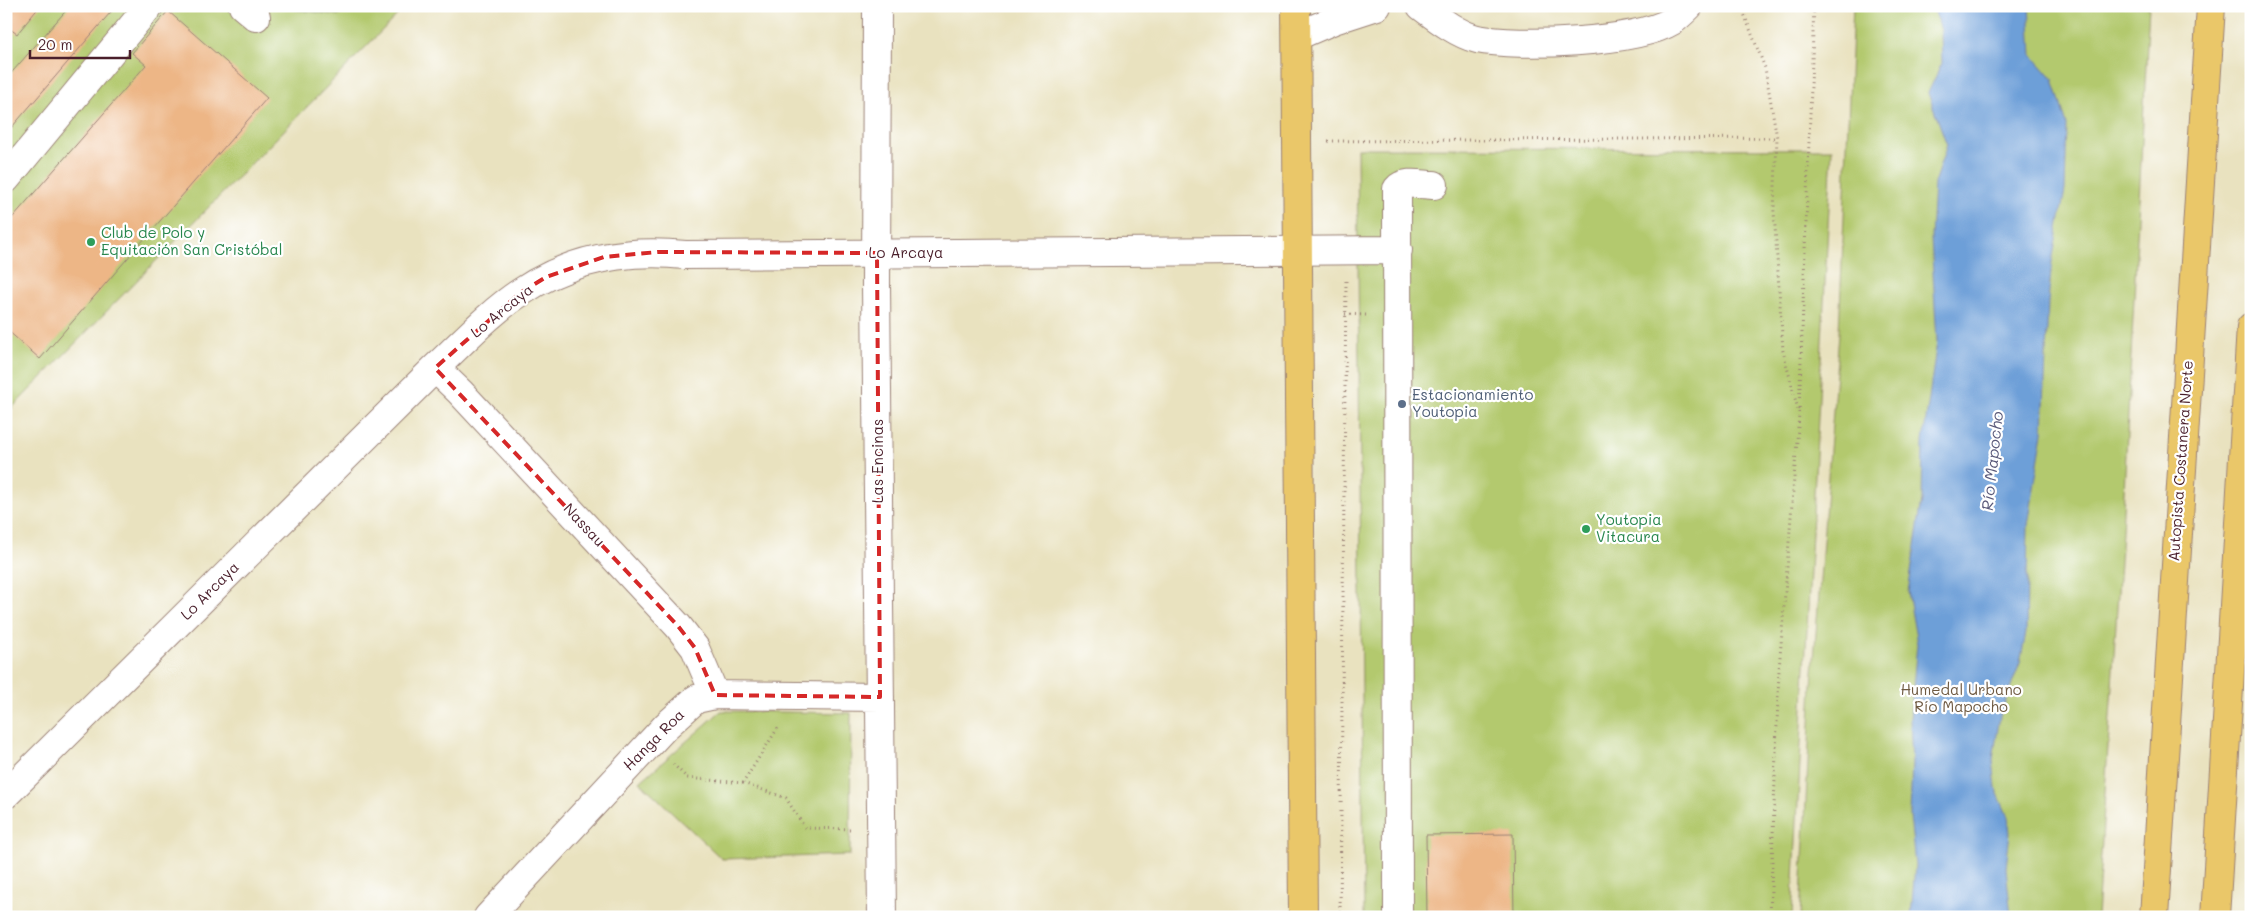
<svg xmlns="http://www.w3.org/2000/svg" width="2257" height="923" font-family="Mali,sans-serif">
	<rect width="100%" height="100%" fill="#fff"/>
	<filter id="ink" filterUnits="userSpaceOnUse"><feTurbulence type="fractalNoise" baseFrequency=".02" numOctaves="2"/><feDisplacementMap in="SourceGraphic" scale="10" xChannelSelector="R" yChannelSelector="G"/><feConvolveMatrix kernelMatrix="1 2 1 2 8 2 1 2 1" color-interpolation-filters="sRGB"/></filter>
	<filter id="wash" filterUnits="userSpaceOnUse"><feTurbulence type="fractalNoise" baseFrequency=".0096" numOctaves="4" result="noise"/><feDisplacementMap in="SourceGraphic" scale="20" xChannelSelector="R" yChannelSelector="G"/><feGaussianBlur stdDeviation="1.12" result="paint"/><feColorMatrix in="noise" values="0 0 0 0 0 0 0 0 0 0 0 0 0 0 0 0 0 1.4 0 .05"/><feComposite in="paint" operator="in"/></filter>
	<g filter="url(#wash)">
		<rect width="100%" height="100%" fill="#e9e2bf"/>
		<path fill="#b3c96e" stroke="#7e744c" d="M6,6H406L6,414Z
			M1853,6H2149L2122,531L2097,917H1800L1812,685L1839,333Z
			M1357,148L1832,149L1792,917H1364Z
			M721,711L851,713L850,855L722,859L640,782Z"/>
		<path fill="#8ead61" stroke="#6c6646" d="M268,6H356L338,15Z"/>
		<path fill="#6d9fd8" stroke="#5c5f82" d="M1933,6H2029L2032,55L2053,79L2067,125L2065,190L2052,262L2048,302L2043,433L2028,525L2026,633L2020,663L2000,716L1993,759L1996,789L2008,817L2010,832L2006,868L2011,917H1911L1915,865L1910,816L1912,761L1910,719L1917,644L1908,592L1922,500L1923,441L1937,341L1931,238L1934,183L1947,145L1928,93L1942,63L1941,30Z"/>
		<g id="blocks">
			<path fill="#edb686" d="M6,6H40L17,34L6,26Z
				M70,6H116L6,134V79Z
				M168,11L267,98L40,359L6,329V225L146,65L132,53Z
				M1513,834L1514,917H1427L1426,835Z"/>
		</g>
	</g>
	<g filter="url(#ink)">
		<use href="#blocks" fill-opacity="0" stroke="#9a8075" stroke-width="1"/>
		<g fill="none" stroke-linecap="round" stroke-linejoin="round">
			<defs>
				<path id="minor" d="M243,6L256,17
					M877,6L876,284L882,917
					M1421,6C1437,18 1457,34 1477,39C1518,47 1636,43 1672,21C1678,17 1684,11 1689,6
					M1297,36L1334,20L1377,6
					M6,179L149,6
					M435,368L460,392L678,626L695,648L715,695
					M6,794L435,368C462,343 489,313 521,292C570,259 627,249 685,255L1398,250
					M488,917L666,726L696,699L715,695L880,697
					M1398,917L1397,189C1404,180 1423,185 1434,185"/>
				<path id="major" d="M1296,6L1303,917"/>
				<path id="highway" d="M2154,917L2211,6
					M2215,917L2251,327"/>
			</defs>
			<use href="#minor" stroke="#9a8075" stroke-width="30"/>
			<use href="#major" stroke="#9a8075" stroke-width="30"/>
			<use href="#highway" stroke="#9a8075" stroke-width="30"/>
			<path stroke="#9a8075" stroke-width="3" stroke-dasharray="1 4" stroke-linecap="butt" d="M1741,6L1765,68L1777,138L1774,211L1783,351L1798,410
				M1328,141L1777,138
				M1345,314L1367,315
				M673,764L687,778L743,783L779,726
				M743,783L786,798L805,828L851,829
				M1340,917L1346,280
				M1770,917L1779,670L1799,414L1814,6"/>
			<use href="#minor" stroke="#fff" stroke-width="28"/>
			<use href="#major" stroke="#eac769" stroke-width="28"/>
			<use href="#highway" stroke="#eac769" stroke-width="28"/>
		</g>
	</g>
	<path fill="none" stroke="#d62828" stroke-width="4" stroke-dasharray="10 6" stroke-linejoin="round" d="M658,252L877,253L880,697L715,695L695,648L678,626L435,368L520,293L546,277L604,257Z"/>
	<g fill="#2e9e5b" stroke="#fff" stroke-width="2">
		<circle cx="91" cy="242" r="5"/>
		<circle cx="1586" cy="529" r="5"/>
	</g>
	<circle fill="#5c6f8a" stroke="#fff" stroke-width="2" cx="1402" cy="404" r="5"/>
	<g text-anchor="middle" stroke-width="4.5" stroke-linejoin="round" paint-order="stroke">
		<g font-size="15" fill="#27864d" stroke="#fff" text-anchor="start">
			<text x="101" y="238">Club de Polo y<tspan x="101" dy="17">Equitación San Cristóbal</tspan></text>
			<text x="1596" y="525">Youtopia<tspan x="1596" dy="17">Vitacura</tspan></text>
		</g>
		<g font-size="15" fill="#4a1f2b" stroke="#fff">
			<text x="906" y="258">Lo Arcaya</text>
			<text transform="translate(502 311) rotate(-39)" y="5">Lo Arcaya</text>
			<text transform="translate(878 461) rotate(-90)" y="5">Las Encinas</text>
			<text transform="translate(2181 461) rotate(-86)" y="5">Autopista Costanera Norte</text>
			<text transform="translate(584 525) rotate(47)" y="5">Nassau</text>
			<text transform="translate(210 591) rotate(-45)" y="5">Lo Arcaya</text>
			<text transform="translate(654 740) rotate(-45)" y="5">Hanga Roa</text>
		</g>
		<g font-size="15" fill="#4e5e75" stroke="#fff" text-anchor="start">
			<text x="1412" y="400">Estacionamiento<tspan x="1412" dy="17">Youtopia</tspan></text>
		</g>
		<g font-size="15" fill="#6f5a42" stroke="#fff">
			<text x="1961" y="695">Humedal Urbano<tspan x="1961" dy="17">Río Mapocho</tspan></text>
		</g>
		<g font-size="16" font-style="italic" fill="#5a5979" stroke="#fff">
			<text transform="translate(1992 461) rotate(-84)" y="6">Río Mapocho</text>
		</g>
	</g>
	<rect width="2257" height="923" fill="none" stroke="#fff" stroke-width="25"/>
	<path d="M30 50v8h100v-8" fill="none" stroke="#4a1f2b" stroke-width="2.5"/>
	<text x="38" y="50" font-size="15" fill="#4a1f2b" stroke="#ffffff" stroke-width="4" paint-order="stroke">20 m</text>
</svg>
